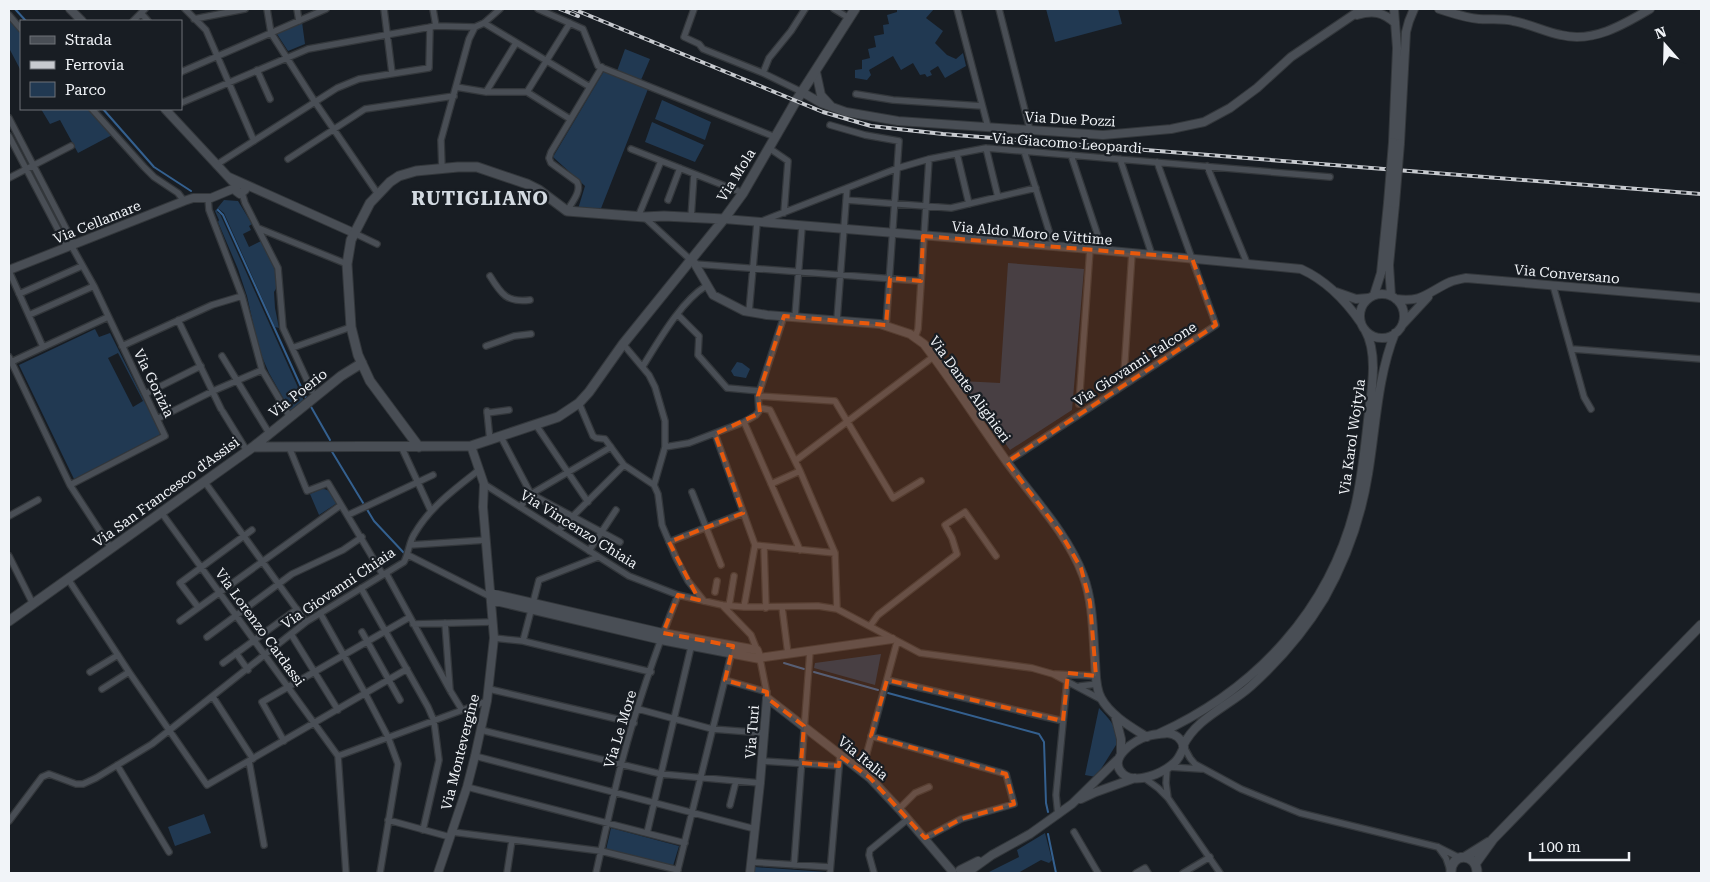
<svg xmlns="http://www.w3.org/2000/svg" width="1710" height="882" font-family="'Roboto Serif',serif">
	<rect width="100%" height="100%" fill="#181d23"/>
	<path fill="#213952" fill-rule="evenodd" d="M897,9H934L926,18L943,31L935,43L947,55L956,59L963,53L966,66L945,78L938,66L930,71L932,75L927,77L925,74L920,75L913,63L901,70L893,56L869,70L871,75L867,80L855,78V70L862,69V60L870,58L868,49L876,47L874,36L884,34L883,25L889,24L887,15L897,12Z
		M1046,9H1118L1122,24L1055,42Z
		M9,19L21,33V71L9,48Z
		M302,22L305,44L288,51L277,34Z
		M625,49L650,59L641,80L617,71Z
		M604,71L648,89L600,211L578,209L585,186L553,157Z
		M662,100L711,122L705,140L655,119Z
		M41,109H89L112,135L78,153L60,120L50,124Z
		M652,122L704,145L695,162L645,142Z
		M224,200L238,201L252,224L249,226L251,230L243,234L249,247L261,241L275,267L277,287L274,292L275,308L279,328L275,327L224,213L219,209L217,212L220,214L305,403L291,412L269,373L259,350L247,296L238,269L218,222L219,220L215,211Z
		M1008,263L1084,269L1072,410L1010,450L961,381L1000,383Z
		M95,329L99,337L110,333L161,434L74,479L19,365ZM118,353L143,401L133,407L108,358Z
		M737,362L742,363L750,369L746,378L734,376L731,371Z
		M322,489C331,489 333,497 337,503L319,515L310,494Z
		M881,654L875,685L814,668L815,663Z
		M1099,708C1109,719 1120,729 1116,745L1096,777L1085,775Z
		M204,814L211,833L175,846L168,827Z
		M611,828L679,846L673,866L606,850Z
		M1045,833L1052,860L1049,863L1041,860L1018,873H987L1019,857L1017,850Z
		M755,867L826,872V873H754Z"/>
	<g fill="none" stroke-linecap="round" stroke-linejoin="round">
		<path stroke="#34608f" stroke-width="2" d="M15,9L26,21
			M103,109L154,167L191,191
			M218,210L223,215L307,400
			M310,405L330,440
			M331,450L374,521L404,553
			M784,663L804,669
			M814,672L878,690
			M888,693L1039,734L1044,742L1046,803L1048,812
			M1048,834L1056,873"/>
		<defs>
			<path id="minor" d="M185,9L206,30L254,141
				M267,9L271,33L315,102L378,194
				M297,9L299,21
				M384,9L392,73
				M433,9L436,26
				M538,9L583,29L598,66L775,137
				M694,9L684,37L699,44L703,49L763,73L802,92
				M834,9L849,18
				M957,9L988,127
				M999,9L1030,130
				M141,13L148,21
				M9,15L21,29
				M194,19L245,9
				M133,21L145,9
				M484,23L590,87
				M257,70L270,99
				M181,72L326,9
				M763,73L769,58L791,31L805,9
				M456,87L486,92H527L570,119
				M486,92L516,43
				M527,92L570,23
				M856,94L893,100L982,106
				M181,103L308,49L436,26L475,27
				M92,109L144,167L154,177L178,193L184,201
				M9,118L74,244
				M830,125L865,135L899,141L886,326
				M9,136L67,247
				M769,148L788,161L784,213
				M986,148L998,197
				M631,149L743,193
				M1024,151L1054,247
				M957,154L969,204
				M1071,155L1103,251
				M288,159L365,109L454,96
				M1120,159L1152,255
				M216,165L337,88L359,79L429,68L430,27
				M1207,166L1247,263
				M442,169L441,140L469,39L475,27L484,23L500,9
				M9,178L71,146
				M242,193L245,203L278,268L283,328L312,391
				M208,198L209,210L242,296L262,370L290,417
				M668,200L680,168
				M846,200L951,208L1036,188
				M567,211C572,202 582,191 577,182L551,163L549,158L551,152L602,67
				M638,217L661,161
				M644,217L695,264L921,281
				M691,218L694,174
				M258,228L347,264
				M354,233L377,244
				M9,271L43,347
				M490,276C501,294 507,303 530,300
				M1553,285L1584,397L1591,409
				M19,294L82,266
				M749,312L757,223L898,168L929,159L986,148L1330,177
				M29,315L94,286
				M678,315L699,336L698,355L727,388L760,391
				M795,317L802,227
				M178,320L221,409
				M837,320L847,188
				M915,337L918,329L929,159
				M623,344L649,375L655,387L665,421V447L654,485
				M122,346L212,305L242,296
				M486,346L514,336L531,334
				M292,348L351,327
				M1572,349L1701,359
				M222,356L269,433
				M9,357L70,485L111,548
				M9,363L108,317
				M643,366C658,342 681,301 706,286
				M1124,374L1132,253
				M145,394L201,366
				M758,396L835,401L893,498L921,481
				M579,403L593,436L596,438L605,439L624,465L654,485L658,494L662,525L676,558L688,581L704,601
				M1079,404L1090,249
				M760,408L770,410L800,471L835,553L837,609
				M487,411L490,441
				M223,412L247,451
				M487,413L509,410
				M157,419L213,391L262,370
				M744,422L800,550
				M536,425L588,502
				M715,434L755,545L744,607
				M501,437L531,494L620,542
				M401,446L431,511
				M289,447L307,491L328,483L383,575
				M665,447L689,443L744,422L756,415L759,411L758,396L784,316
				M795,461L933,357
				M1007,462L1216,325L1157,162
				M204,481L306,622
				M484,484L629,576L678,595L722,605L744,607L818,606L837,609L920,653L1032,668L1053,674L1102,700
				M771,484L800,471
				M70,485L165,436L94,286L71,245
				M692,492L721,565
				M520,507L531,494L611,447
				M161,512L338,756
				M348,515L433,475
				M9,516L38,500
				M558,531L624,465
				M669,542L743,513
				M410,545L486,540
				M755,545L835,553
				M764,547L766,608
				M589,551L616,510
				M408,555L491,597
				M9,556L33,604
				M386,573L451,692L462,710
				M68,579L129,672L207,785L407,669
				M361,588L428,707L434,721L439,760L423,830
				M715,592L717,581
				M722,605L751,635L757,650
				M729,606L734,576
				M198,607L180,583L252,530
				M782,607L788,654
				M320,613L365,693L388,737L398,764L380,873
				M180,621L341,505
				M445,623L450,690
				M413,624L493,622
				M870,626L878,615L957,554L952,538L945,525L965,512L996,556
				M362,632L400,700
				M291,634L338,710
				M207,637L292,574L343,550L362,537
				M494,638L523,641L651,672
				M523,641L539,580L598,557
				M236,653L248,670
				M760,659L767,694
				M223,663L297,609
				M90,672L118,655
				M1055,674L1096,676
				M725,680L767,692
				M887,680L1063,721
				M1080,686L1097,684
				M102,689L129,672
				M489,689L634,723
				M213,697L253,759
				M638,709L712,729L764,733
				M481,730L661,774L760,783
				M871,736L1006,774L1014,804L961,819L925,838
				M284,741L262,702L410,617
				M1184,747L1190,758L1195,764L1241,789L1300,813L1438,847L1460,858
				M338,756L487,701
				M338,756L346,873
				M475,756L755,829
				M249,761L264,845
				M762,761L839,766
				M117,765L169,852
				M1169,767L1201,769
				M1167,768L1166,783L1168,798
				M862,771L897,642
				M1143,777L1158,788L1168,798L1220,873
				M467,787L685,843
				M730,805L736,781
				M899,809L915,793L929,787
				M1058,815L1056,795L1067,681
				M388,820L450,837
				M9,821L42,777L49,774L76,784H83L96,778L152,744L306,622L404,562C409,553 409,541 415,533C430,507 456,488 479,470
				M452,832L601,851L678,870
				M1074,832L1098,873
				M647,833L691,647
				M1438,847L1446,858L1450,870
				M751,862L830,867
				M794,865L810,651
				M507,873L512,840
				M596,873C604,837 612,801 621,765C636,708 656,650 678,595
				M677,873L731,655
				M830,873L840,756
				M874,873L869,855L870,850L908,819
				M1136,873L1145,868L1148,873
				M1183,873L1210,857"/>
			<path id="tertiary" d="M70,9L82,21
				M1439,9C1452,13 1465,18 1479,19C1490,20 1502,18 1513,21C1530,24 1545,32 1561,35C1593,43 1623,25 1650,9
				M1357,15C1373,10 1383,12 1395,23
				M816,72L821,95L831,106
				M802,92L821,103L846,112L898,121L1103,135L1171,129L1204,122L1230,108L1257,88L1291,57L1362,9
				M165,109L232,181
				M1393,142L1397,48L1394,9
				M1400,143L1406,32L1409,21L1414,9
				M229,177L354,233
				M236,185V191L240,194L245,190L243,184
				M724,219L1090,249L1301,269C1325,280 1346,301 1361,323
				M695,264L713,295L744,311L767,315L880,324L910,334L924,344C953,382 979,423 1007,462C1033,498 1067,533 1083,575C1093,601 1093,633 1095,661C1096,673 1095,687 1101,698C1110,715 1131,727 1147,737
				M9,270L184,201L193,198H211L235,188
				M1336,292L1356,299L1368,298
				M1360 316a22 22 0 1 1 44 0a22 22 0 1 1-44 0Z
				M1374,295L1381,273L1388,203
				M1391,296L1389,265L1395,204
				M1396,299C1422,303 1428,292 1450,282C1455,280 1461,279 1466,278L1701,298
				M1402,325L1428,297
				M490,593L663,633L757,650L760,659L661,640L491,600
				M759,658L892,639
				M767,698L870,778L899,809L952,871
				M1115,715L1121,739V754
				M1167,733C1176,734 1181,738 1184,747C1181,753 1179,759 1174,763C1163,773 1136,785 1123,774C1106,758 1135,740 1148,736C1155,734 1161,734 1167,733Z
				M1158,734C1257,689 1331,609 1356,503C1362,475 1365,448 1368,420C1371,394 1379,354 1365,330
				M1183,746C1196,718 1229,706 1251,686C1280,660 1304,632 1324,599C1346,560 1361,518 1368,474C1376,427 1377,378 1395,333
				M1081,799L1096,792L1135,778
				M960,870L978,861
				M438,873L467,787L475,756L487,701L494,638L483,507L484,484L471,446
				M750,873L760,783L767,698
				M967,873L992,855L1030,834L1072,804L1119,758"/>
			<path id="secondary" d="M253,447L471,446L558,417L579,403L589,392L623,344L724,219L743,193L796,101L855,9
				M419,447L370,381L358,355L351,327L347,264L351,240L370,203L390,182L399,176L416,171L458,167H477L527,184L539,190L567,211L644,217L664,216L724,219
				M9,621L253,447L341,376L362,363
				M1465,857L1489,842
				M1475,864L1493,839L1701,625
				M1451,873C1450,852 1477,852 1477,873"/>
		</defs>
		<use href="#minor" stroke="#33373b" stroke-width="8"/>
		<use href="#tertiary" stroke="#33373b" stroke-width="10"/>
		<use href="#secondary" stroke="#33373b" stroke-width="11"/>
		<use href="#minor" stroke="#494e55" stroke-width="5.5"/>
		<use href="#tertiary" stroke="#494e55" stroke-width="8"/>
		<use href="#secondary" stroke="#494e55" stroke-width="9"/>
		<defs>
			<path id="rail" d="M560,9L578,16
				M573,9L823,112L871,126L943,134L1701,194"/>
		</defs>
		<use href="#rail" stroke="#c7cacf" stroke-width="4"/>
		<use href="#rail" stroke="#181d23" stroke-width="2" stroke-dasharray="5.5" stroke-linecap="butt"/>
		<defs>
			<path id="tertiary-bridge" d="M1388,203L1393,142
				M1395,204L1400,143"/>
		</defs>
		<use href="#tertiary-bridge" stroke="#33373b" stroke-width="10" stroke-linecap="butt"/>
		<use href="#tertiary-bridge" stroke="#494e55" stroke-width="8"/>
	</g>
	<path fill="#e8590c" fill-opacity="0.2" stroke="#e8590c" stroke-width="4" stroke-dasharray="10 6" stroke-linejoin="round" d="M923,236L1192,258L1216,325L1007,462L1060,532L1081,568L1090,602L1096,676L1068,673L1063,721L887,680L871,736L1006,774L1014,804L961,819L925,838L870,778L840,756L839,766L801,763L804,726L767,698V692L725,680L733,646L663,633L678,595L699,600L669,542L743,513L715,434L760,413L758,396L784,316L886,325L890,278L921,281Z"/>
	<g text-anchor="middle" stroke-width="4.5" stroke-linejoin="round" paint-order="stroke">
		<g font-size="14" fill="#f1f4f8" stroke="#181d23">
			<text transform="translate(1070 119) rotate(3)" y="5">Via Due Pozzi</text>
			<text transform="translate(1067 143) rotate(4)" y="5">Via Giacomo Leopardi</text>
			<text transform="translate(736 175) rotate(-58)" y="5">Via Mola</text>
			<text transform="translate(97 222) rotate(-22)" y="5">Via Cellamare</text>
			<text transform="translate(1032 233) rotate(5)" y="5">Via Aldo Moro e Vittime</text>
			<text transform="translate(1567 274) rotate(5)" y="5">Via Conversano</text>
			<text transform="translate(1135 364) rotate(-33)" y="5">Via Giovanni Falcone</text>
			<text transform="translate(154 383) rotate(64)" y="5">Via Gorizia</text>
			<text transform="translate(970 389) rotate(54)" y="5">Via Dante Alighieri</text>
			<text transform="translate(298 393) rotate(-38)" y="5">Via Poerio</text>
			<text transform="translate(1352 437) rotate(-82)" y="5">Via Karol Wojtyla</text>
			<text transform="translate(166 492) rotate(-36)" y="5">Via San Francesco d'Assisi</text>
			<text transform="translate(579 529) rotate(32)" y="5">Via Vincenzo Chiaia</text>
			<text transform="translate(338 588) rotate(-34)" y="5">Via Giovanni Chiaia</text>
			<text transform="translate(260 627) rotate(54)" y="5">Via Lorenzo Cardassi</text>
			<text transform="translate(620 729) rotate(-73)" y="5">Via Le More</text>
			<text transform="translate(752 732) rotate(-86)" y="5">Via Turi</text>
			<text transform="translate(460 752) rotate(-76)" y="5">Via Montevergine</text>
			<text transform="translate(863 758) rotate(39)" y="5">Via Italia</text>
		</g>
		<g font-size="19" font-weight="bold" letter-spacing="1" fill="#d3dae1" stroke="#181d23">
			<text x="480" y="205">RUTIGLIANO</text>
		</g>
	</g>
	<rect width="1710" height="882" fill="none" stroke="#f1f4f8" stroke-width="20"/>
	<rect x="20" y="20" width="162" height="90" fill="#181d23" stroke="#6f7378"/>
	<rect x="30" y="36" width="25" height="8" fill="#494e55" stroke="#6f7378"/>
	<text x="65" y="45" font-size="15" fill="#f1f4f8">Strada</text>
	<rect x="30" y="61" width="25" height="8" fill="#c7cacf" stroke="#6f7378"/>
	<text x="65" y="70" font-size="15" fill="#f1f4f8">Ferrovia</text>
	<rect x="30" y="82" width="25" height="15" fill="#213952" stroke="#6f7378"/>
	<text x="65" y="95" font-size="15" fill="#f1f4f8">Parco</text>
	<g transform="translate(1665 45) rotate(340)" stroke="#181d23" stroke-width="4" paint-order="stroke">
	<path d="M0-4L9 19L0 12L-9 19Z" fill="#f1f4f8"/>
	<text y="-8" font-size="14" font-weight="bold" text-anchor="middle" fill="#f1f4f8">N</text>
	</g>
	<path d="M1530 852v8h99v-8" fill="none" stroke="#f1f4f8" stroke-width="2.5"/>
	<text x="1538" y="852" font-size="15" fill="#f1f4f8" stroke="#181d23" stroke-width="4" paint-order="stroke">100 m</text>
</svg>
